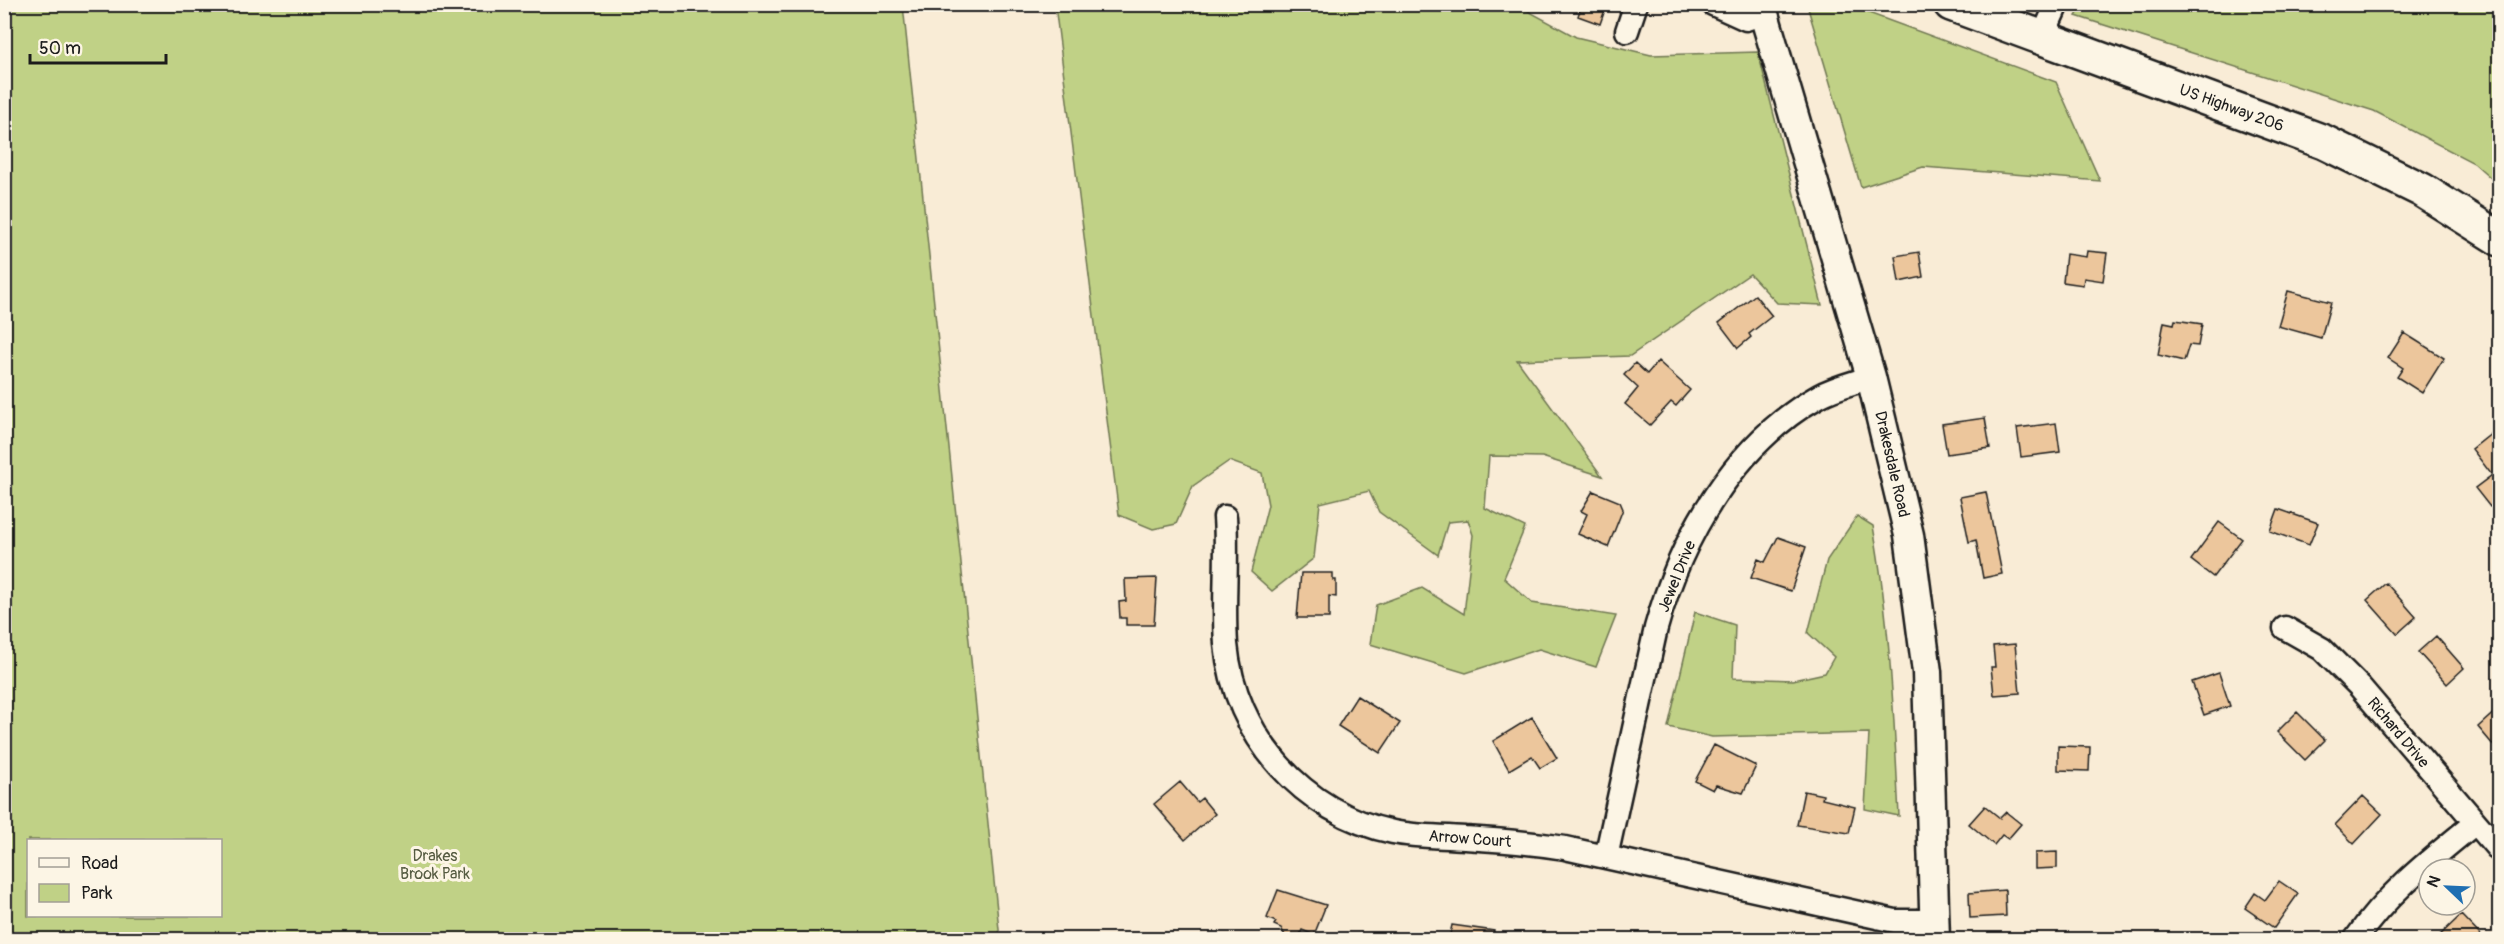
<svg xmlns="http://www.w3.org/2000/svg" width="2504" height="944" font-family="Pangolin,sans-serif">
	<rect width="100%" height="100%" fill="#f9ecd6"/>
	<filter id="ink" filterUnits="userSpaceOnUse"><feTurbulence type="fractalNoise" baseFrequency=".0167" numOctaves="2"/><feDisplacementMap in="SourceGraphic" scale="12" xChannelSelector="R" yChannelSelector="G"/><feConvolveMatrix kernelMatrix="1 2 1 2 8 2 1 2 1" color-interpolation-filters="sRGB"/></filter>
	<g filter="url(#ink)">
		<path fill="#c0d186" stroke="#6e7651" stroke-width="1.5" fill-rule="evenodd" d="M5,4L903,5L1000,939H5ZM220,840V916H28V840Z
			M2084,4L2499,5V185L2474,163L2374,111L2076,16Z
			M1055,5H1517L1576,37L1651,55L1758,52L1822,305L1777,303L1750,274L1630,356L1517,360L1602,476L1542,457L1489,456L1485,508L1525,527L1504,578L1532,603L1616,616L1596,667L1539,649L1466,673L1370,644L1376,605L1422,588L1464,614L1473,535L1468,520L1448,522L1438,555L1379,512L1369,491L1320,503L1314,558L1272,591L1251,572L1268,505L1262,473L1229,461L1193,486L1176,524L1153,529L1119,515Z
			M1807,5H1847L2056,82L2100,181L1923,167L1861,187Z
			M1857,516L1873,526C1890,622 1894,718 1899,816L1865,809L1869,733L1712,737L1668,727L1695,612L1735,625L1733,678L1793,680L1825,673L1834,657L1808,633L1827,560Z"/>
		<path fill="#ecc69c" stroke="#1c1c1c" stroke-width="1.5" d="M1582,4H1607L1600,24L1578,16Z
			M2087,251L2107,253L2103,281L2084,278L2083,285L2063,282L2066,254L2086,257Z
			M1919,252L1923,277L1899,282L1895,256Z
			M2288,291L2331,302L2321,338L2278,326Z
			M1755,295L1772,316L1749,334L1751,337L1738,348L1719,323Z
			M2175,320L2202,324L2198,346L2189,345L2184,361L2158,355L2164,322L2174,324Z
			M2404,333L2444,358L2422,393L2397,377L2403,368L2388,358Z
			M1658,361L1690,390L1676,406L1671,402L1650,425L1625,404L1638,388L1624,375L1635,363L1647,374Z
			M1985,418L1990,448L1947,454L1942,424Z
			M2056,423L2060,452L2021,457L2017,428Z
			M2492,433L2499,442V500L2490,507L2475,488L2492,475L2472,449Z
			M1593,491L1620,502L1623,509L1608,547L1578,534L1587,514L1581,511Z
			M1986,492L2002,574L1983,578L1976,540L1969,542L1960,497Z
			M2278,509L2318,523L2309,545L2270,531Z
			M2219,522L2242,539L2213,577L2191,560Z
			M1778,537L1806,547L1791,591L1751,578L1758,559L1765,562Z
			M1301,573H1333V580H1336V597L1329,596V618H1297Z
			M1157,578L1154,625H1126V618H1120L1119,602L1126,601L1125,579Z
			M2386,583L2416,617L2397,634L2367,600Z
			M2436,636L2464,668L2447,684L2418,652Z
			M2015,644L2020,693L1994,695L1991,667H1995L1993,646Z
			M2219,673L2230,706L2204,715L2192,682Z
			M1357,696L1400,723L1380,753L1338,726Z
			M2499,708V752L2478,727Z
			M2297,712L2325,740L2305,760L2277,732Z
			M1532,717L1557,758L1540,768L1532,756L1509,770L1493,741Z
			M1714,745L1756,766L1743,793L1716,785L1713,790L1695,781Z
			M2058,746L2090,747L2089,771L2058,770Z
			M1180,782L1197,802L1202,798L1215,814L1185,840L1154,804Z
			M1804,791L1823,795L1822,799L1855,807L1849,833L1797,825Z
			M2363,796L2382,814L2354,844L2335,825Z
			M1985,806L2000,818L2006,812L2021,824L2008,839L2002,835L1994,845L1969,824Z
			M2057,852V868L2035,869V853Z
			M2279,881L2298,894L2274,928L2245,908L2255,893L2265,900Z
			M1278,890L1326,905L1314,935L1302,930L1298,939H1287L1281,928L1274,925L1276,922L1267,918Z
			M2005,890L2006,916L1970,918L1969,893Z
			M2461,915L2484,939H2436Z
			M1452,925L1494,931L1493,939H1449Z"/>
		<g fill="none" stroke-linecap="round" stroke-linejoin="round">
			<defs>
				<path id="minor" d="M1713,4L1746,19L1764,13
					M1627,31L1636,4
					M2042,38L2057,4
					M1225,517C1228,559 1223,602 1226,644C1234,735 1304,814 1393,832C1417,837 1441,836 1465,838C1499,840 1532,843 1565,848L1895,921H1935
					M2285,628L2322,649L2360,687L2500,851
					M1606,857L1656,628C1681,537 1734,444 1819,396C1835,387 1854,383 1871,377
					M2355,940C2387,893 2431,859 2475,823"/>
				<path id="major" d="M1761,4L1871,377L1909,535L1927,672L1935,940"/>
				<path id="highway" d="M1951,4L2324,142L2422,190L2500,239"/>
			</defs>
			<use href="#minor" stroke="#1c1c1c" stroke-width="27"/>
			<use href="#major" stroke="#1c1c1c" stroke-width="33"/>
			<use href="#highway" stroke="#1c1c1c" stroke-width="38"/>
			<use href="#minor" stroke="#fcf5e5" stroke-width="22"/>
			<use href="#major" stroke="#fcf5e5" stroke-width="28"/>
			<use href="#highway" stroke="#fcf5e5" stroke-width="33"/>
		</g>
	</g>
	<g text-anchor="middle" stroke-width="6" stroke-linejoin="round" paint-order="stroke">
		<g font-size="16" fill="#1c1c1c" stroke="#fcf5e5">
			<text transform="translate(2232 107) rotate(20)" y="6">US Highway 206</text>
			<text transform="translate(1893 464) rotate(77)" y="6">Drakesdale Road</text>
			<text transform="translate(1676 576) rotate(-68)" y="6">Jewel Drive</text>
			<text transform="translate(2399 732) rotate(50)" y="6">Richard Drive</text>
			<text transform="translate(1470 838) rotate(4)" y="6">Arrow Court</text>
		</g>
		<g font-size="16" fill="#555b41" stroke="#fcf5e5">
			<text x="435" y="861">Drakes<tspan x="435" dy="18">Brook Park</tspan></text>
		</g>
	</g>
	<rect width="2504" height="944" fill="none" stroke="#fcf5e5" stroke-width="24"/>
	<rect x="12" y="12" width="2480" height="920" fill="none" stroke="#1c1c1c" stroke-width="2" filter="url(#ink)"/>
	<rect x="27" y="839" width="195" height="78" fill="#fcf5e5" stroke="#a29e95" stroke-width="1.5"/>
	<rect x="39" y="858" width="30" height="9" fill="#fcf5e5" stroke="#a29e95" stroke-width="1.5"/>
	<text x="81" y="869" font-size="18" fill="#1c1c1c">Road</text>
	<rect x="39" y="884" width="30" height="18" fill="#c0d186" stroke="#a29e95" stroke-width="1.5"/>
	<text x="81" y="899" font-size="18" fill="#1c1c1c">Park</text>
	<g transform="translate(2447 887) rotate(293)"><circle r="28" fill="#fcf5e5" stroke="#a29e95" stroke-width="1.5"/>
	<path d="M0-4.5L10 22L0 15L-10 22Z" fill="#1f6fb2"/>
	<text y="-9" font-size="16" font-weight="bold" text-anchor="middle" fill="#1c1c1c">N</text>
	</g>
	<path d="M30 54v9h136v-9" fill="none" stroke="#1c1c1c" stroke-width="3"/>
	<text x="39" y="54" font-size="18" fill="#1c1c1c" stroke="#fcf5e5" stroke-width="4.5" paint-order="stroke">50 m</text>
</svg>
